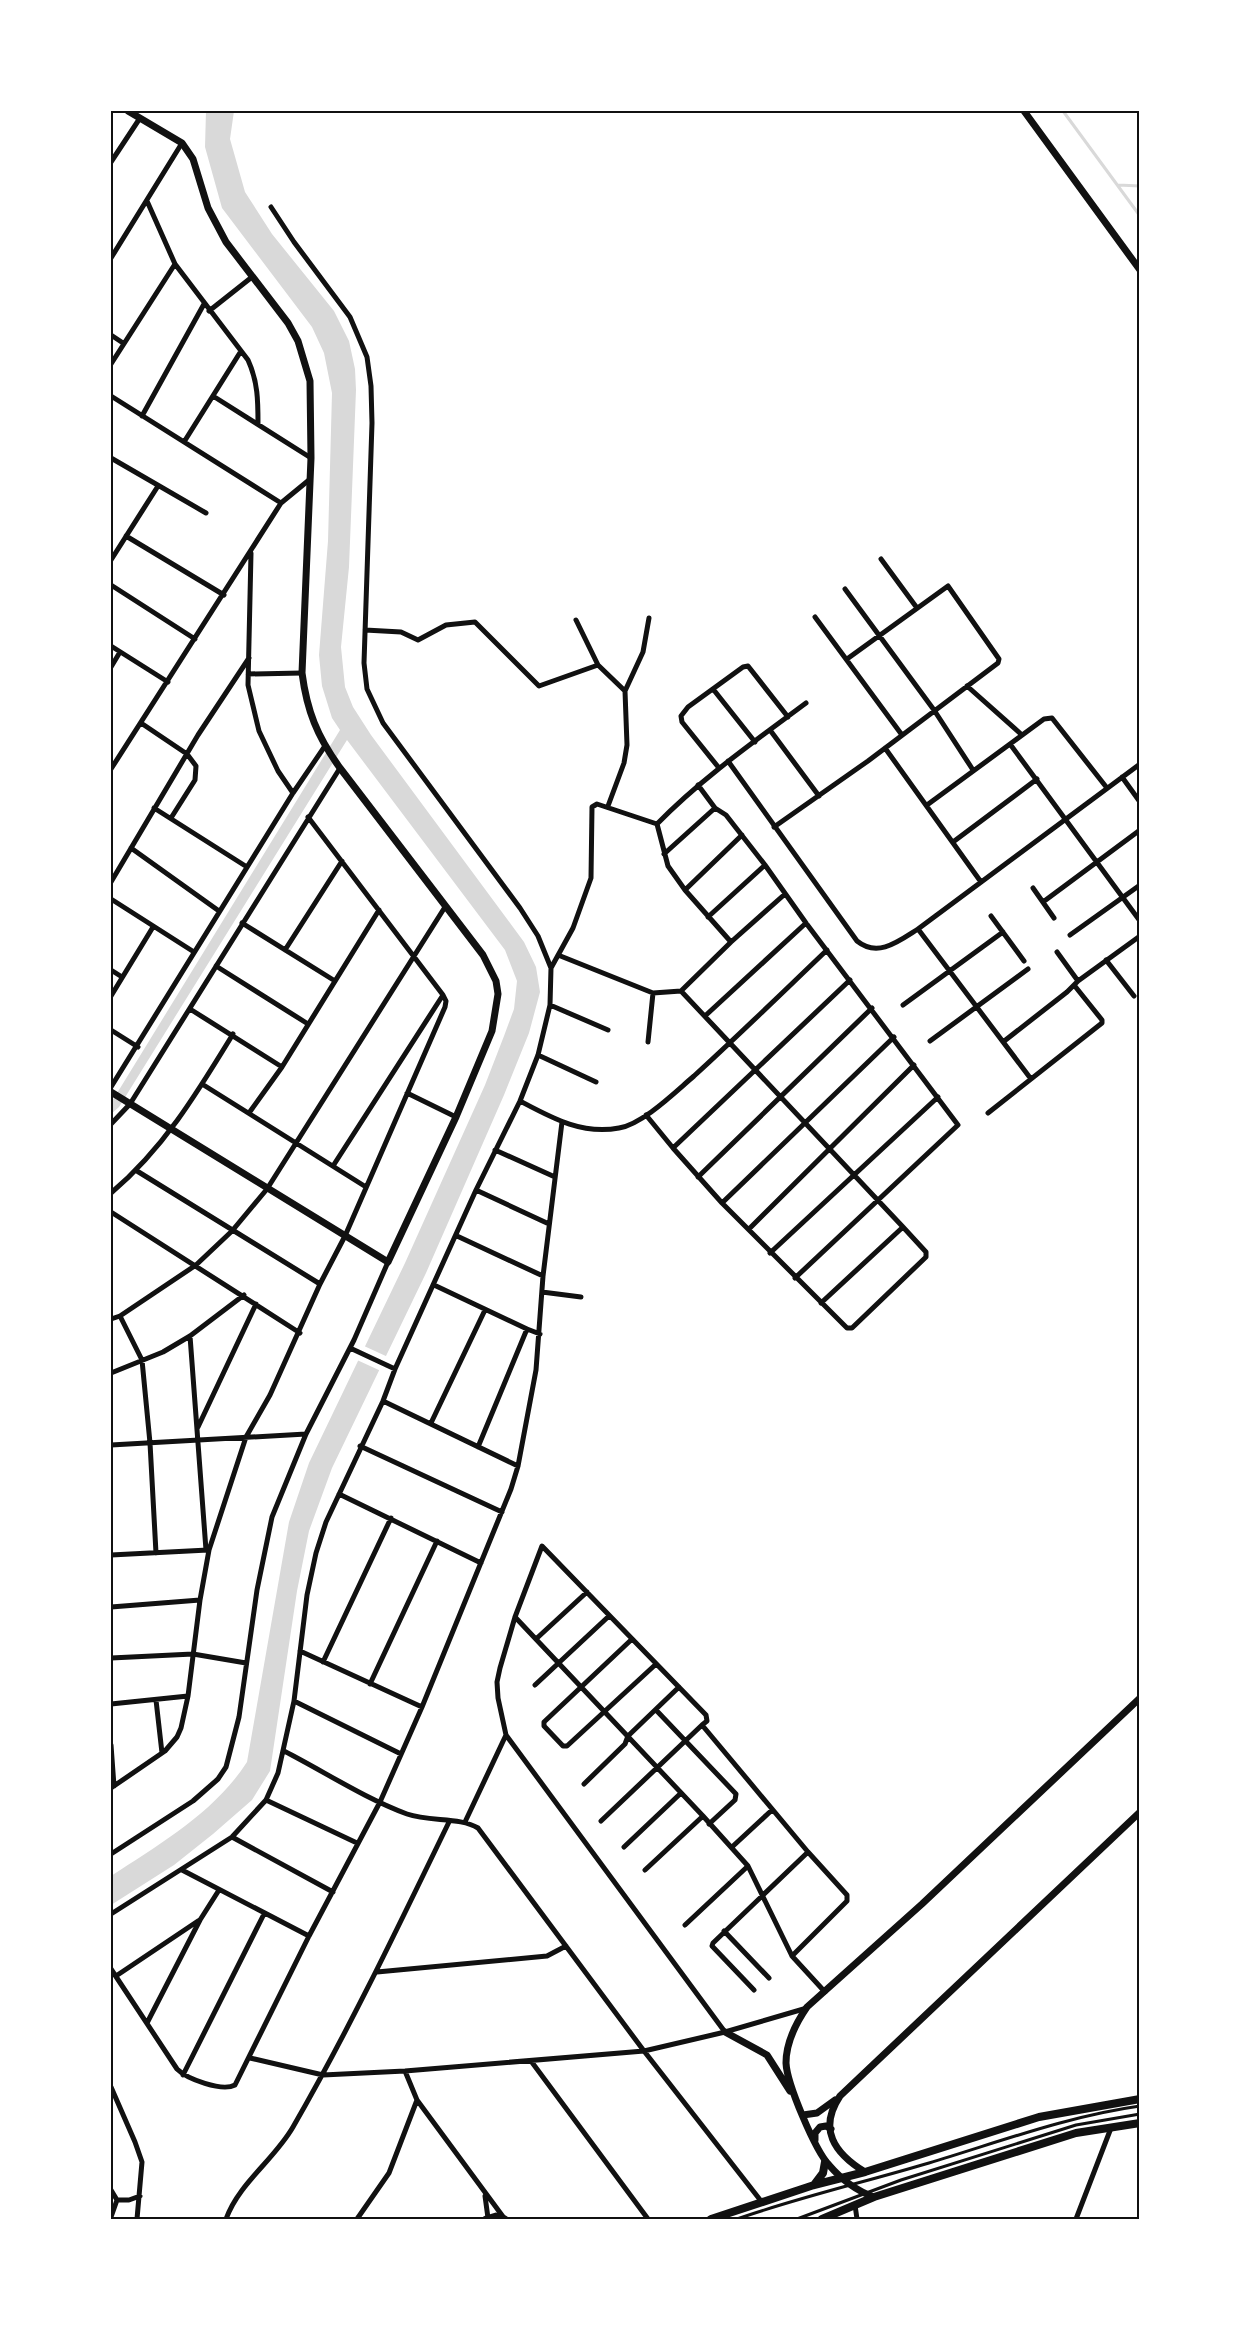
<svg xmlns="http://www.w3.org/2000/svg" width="1251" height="2330" font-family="'Times New Roman',serif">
	<rect width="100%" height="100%" fill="#fff"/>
	<path fill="#d9d9d9" d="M206,111H234L230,139L245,192L272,234L334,311L349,341L355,369L356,390L349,567L341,647L345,687L353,707L371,735L524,942L536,967L540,992L529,1033L504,1095L426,1273L332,1468L309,1531L297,1591L270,1771L252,1800L213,1834L174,1865L111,1905V1876C160,1844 215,1812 247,1762L289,1522L309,1463L405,1263L485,1085L504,1036L514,1009L517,981L505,950L347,740L119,1107L111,1114V1103L340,730L332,718L322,686L319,655L328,541L332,393L324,353L312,327L222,208L205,147Z"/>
	<path fill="#fff" d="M364,1346L388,1357L381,1371L357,1360Z"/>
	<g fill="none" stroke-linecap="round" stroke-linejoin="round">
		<path stroke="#d9d9d9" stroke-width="3" d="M1063,111L1140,216
			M1118,185L1140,186"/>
		<path stroke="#111" stroke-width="3" d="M737,2219C800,2197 865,2182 929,2163C999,2142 1068,2116 1140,2106
			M797,2219L901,2180L1076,2125L1140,2114"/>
		<path stroke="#111" stroke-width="5" d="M111,162L140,118
			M147,201L175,264L248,360C258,382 258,401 258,424
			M271,207L294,242L350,317L367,357L371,386L372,423L364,663L367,689L383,723L520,908L538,936L551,968
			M111,258L182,143
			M209,311L252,277
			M111,335L123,343
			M111,364L175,264
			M111,396L281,503
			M213,396L311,458
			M142,416L204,304
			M184,442L241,351
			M111,458L206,513
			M126,536L224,595
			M251,553L248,685L259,731L278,771L293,793
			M881,559L917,608
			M111,560L158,486
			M111,585L195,639
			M845,589L934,710L973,770
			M815,617L902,735
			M576,620L598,665L625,691
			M365,630L401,632L418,640L446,625L475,622L539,686L598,665
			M111,646L168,682
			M111,667L120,652
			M248,674L302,673
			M967,686L1022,735
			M713,689L755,742
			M141,723L187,754L196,766L195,780L171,818
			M770,730L819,796
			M1010,744L1044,719L1052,718L1107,788
			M885,748L981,882
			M728,761L857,941C878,958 899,941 918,929L1140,764
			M719,768L682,722L681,716L688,707L743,667L748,666L788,717
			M111,769L281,503L309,480
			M1122,777L1140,802
			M698,785L715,808L726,815L765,865L806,923L958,1125L795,1278
			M927,805L1010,744L1140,921
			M608,806L624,763L627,745L625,691L643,652L649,618
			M154,808L247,867
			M657,824C702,778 755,741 806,703
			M657,824L668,866L685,890L731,942
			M774,827L868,761L998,663L999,659L948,586L847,659
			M953,842L1037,779
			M131,848L219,911
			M664,854L715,808
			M111,882L198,735L249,658
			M1033,888L1054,918
			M685,890L742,835
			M111,899L194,952
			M1043,902L1140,830
			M991,916L1024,961
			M708,917L765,865
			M242,923L335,981
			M918,929L1031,1079
			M1070,935L1140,885
			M285,950L342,861
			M1057,952L1078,981
			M558,955L653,993L681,991L903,1227L926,1252V1257L852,1328H847L722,1203L673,1148L646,1115
			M1106,960L1134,996
			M216,966L308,1024
			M111,970L122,977
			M681,991L731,942L785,894
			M111,996L153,927
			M550,1005L608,1030
			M903,1005L1003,932
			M190,1009L282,1067
			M705,1016L806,923
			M111,1030L138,1047
			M930,1041L1028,969
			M648,1042L653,993
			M1003,1042L1067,992L1078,981L1140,936
			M538,1055L596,1082
			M202,1084L366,1187
			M111,1087L293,793L325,746
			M407,1093L456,1117
			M520,1101C552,1118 582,1135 619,1128C643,1124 675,1092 694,1076C739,1035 783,992 827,950
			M249,1113L282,1067L379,910
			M988,1113L1102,1023V1020L1074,985
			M111,1124L130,1104L340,768
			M673,1148L850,980
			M495,1150L555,1177
			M333,1166L443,995
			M137,1171L320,1284
			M698,1177L872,1008
			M476,1190L549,1224
			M111,1193C164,1148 197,1093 233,1034
			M722,1203L894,1037
			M111,1212L300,1333
			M749,1229L914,1065
			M457,1236L543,1276
			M770,1253L938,1097
			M434,1285L527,1329
			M542,1292L581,1297
			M821,1303L903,1227
			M120,1316L142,1360L150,1443L156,1553
			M111,1319L120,1316L196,1265L232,1231L267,1189L445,907
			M190,1336L206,1550
			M350,1348L395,1369
			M111,1373L163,1352L190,1336L244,1295
			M383,1401L518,1466
			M431,1423L485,1310
			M198,1427L256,1304
			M111,1445L306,1434
			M360,1446L502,1512
			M478,1447L527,1329L540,1334
			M339,1494L481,1563
			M111,1555L208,1550
			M111,1607L200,1600
			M515,1617L703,1816L748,1866L792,1956L825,1992
			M536,1639L587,1592
			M631,1640L544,1722V1726L563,1746H567L655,1665
			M300,1651L422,1707
			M111,1658L193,1654L246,1663
			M323,1662L391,1518
			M370,1684L437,1541
			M535,1685L609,1616
			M156,1700L162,1753
			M294,1701L401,1754
			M111,1704L188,1696
			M656,1710L736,1794L735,1800L709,1824
			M111,1745L114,1786
			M284,1751C325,1772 364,1798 407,1814C430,1822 460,1817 478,1828L644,2051L761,2201
			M584,1784L625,1744L628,1736L679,1687
			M111,1788L165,1751L177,1737L181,1728L188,1696L200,1600L209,1550L246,1437L270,1395L320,1284L345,1236L445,1007L446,1001L443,995L308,817
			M266,1800L357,1843
			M601,1821L702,1725
			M465,1822L506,1735
			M232,1837L333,1892
			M624,1847L681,1793
			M732,1847L772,1810
			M111,1854L193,1801L218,1779L226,1767L239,1717L257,1590L272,1517L306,1434L354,1340L388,1262
			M182,1870L309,1936
			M645,1870L703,1816
			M111,1914L232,1837L266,1800L278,1773L294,1701L307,1595L316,1553L326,1522L383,1401L395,1369L476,1190L520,1101L538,1055L550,1005L551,968L573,928L591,878L592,807L597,804L657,824
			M685,1925L748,1866
			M724,1931L769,1978
			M111,1969L177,2069C187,2079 222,2092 235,2085L309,1936L380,1802L422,1707L511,1489L518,1466L536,1370L543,1276L562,1122
			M377,1972L547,1956L566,1946
			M116,1976L198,1921
			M754,1990L712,1946L713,1943L808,1852
			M147,2023L200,1920L219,1890
			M725,2032L506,1735L498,1698L497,1682L500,1668L515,1617L542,1546L706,1715L707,1721L702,1725L808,1852L847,1895V1901L792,1956
			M250,2058L323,2075L405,2071L644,2051L725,2032L807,2008
			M531,2061L648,2219
			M405,2071L417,2100L504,2218
			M183,2075L264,1914
			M111,2087L135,2142L142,2162L137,2219
			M111,2190L117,2200L111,2217
			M485,2196L488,2218
			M117,2200H129L140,2196
			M855,2205L857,2219
			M226,2219C239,2183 274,2160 293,2127C350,2028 399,1925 449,1822
			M357,2219L389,2173L417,2100
			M1076,2219L1111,2128"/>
		<path stroke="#111" stroke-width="7" d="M1024,111L1140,270
			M111,1092L388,1262L456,1117L492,1031L498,994L496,981L483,955L340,768C317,736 307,711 302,673L311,458L310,381L298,341L288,323L226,242L208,208L193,159L182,143L128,111
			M725,2032L767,2055L790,2091
			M803,2115L817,2113L835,2100
			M815,2140V2133L820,2127L826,2126L831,2129
			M865,2172C834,2153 818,2129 840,2096L1140,1812
			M874,2197C857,2191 841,2179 829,2165C815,2150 787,2084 786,2063C786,2043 796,2023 807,2007L922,1904L1140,1698
			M486,2219L496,2216L505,2219"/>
		<path stroke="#111" stroke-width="8" d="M814,2185L823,2173L825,2162
			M711,2219L814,2185L865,2172L1039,2117L1140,2099
			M822,2219L874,2197L1076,2133L1140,2123"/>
	</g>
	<rect width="1251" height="2330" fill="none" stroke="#ffffff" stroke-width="225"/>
	<rect x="112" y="112" width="1026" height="2106" fill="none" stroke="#111" stroke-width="2"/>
</svg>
